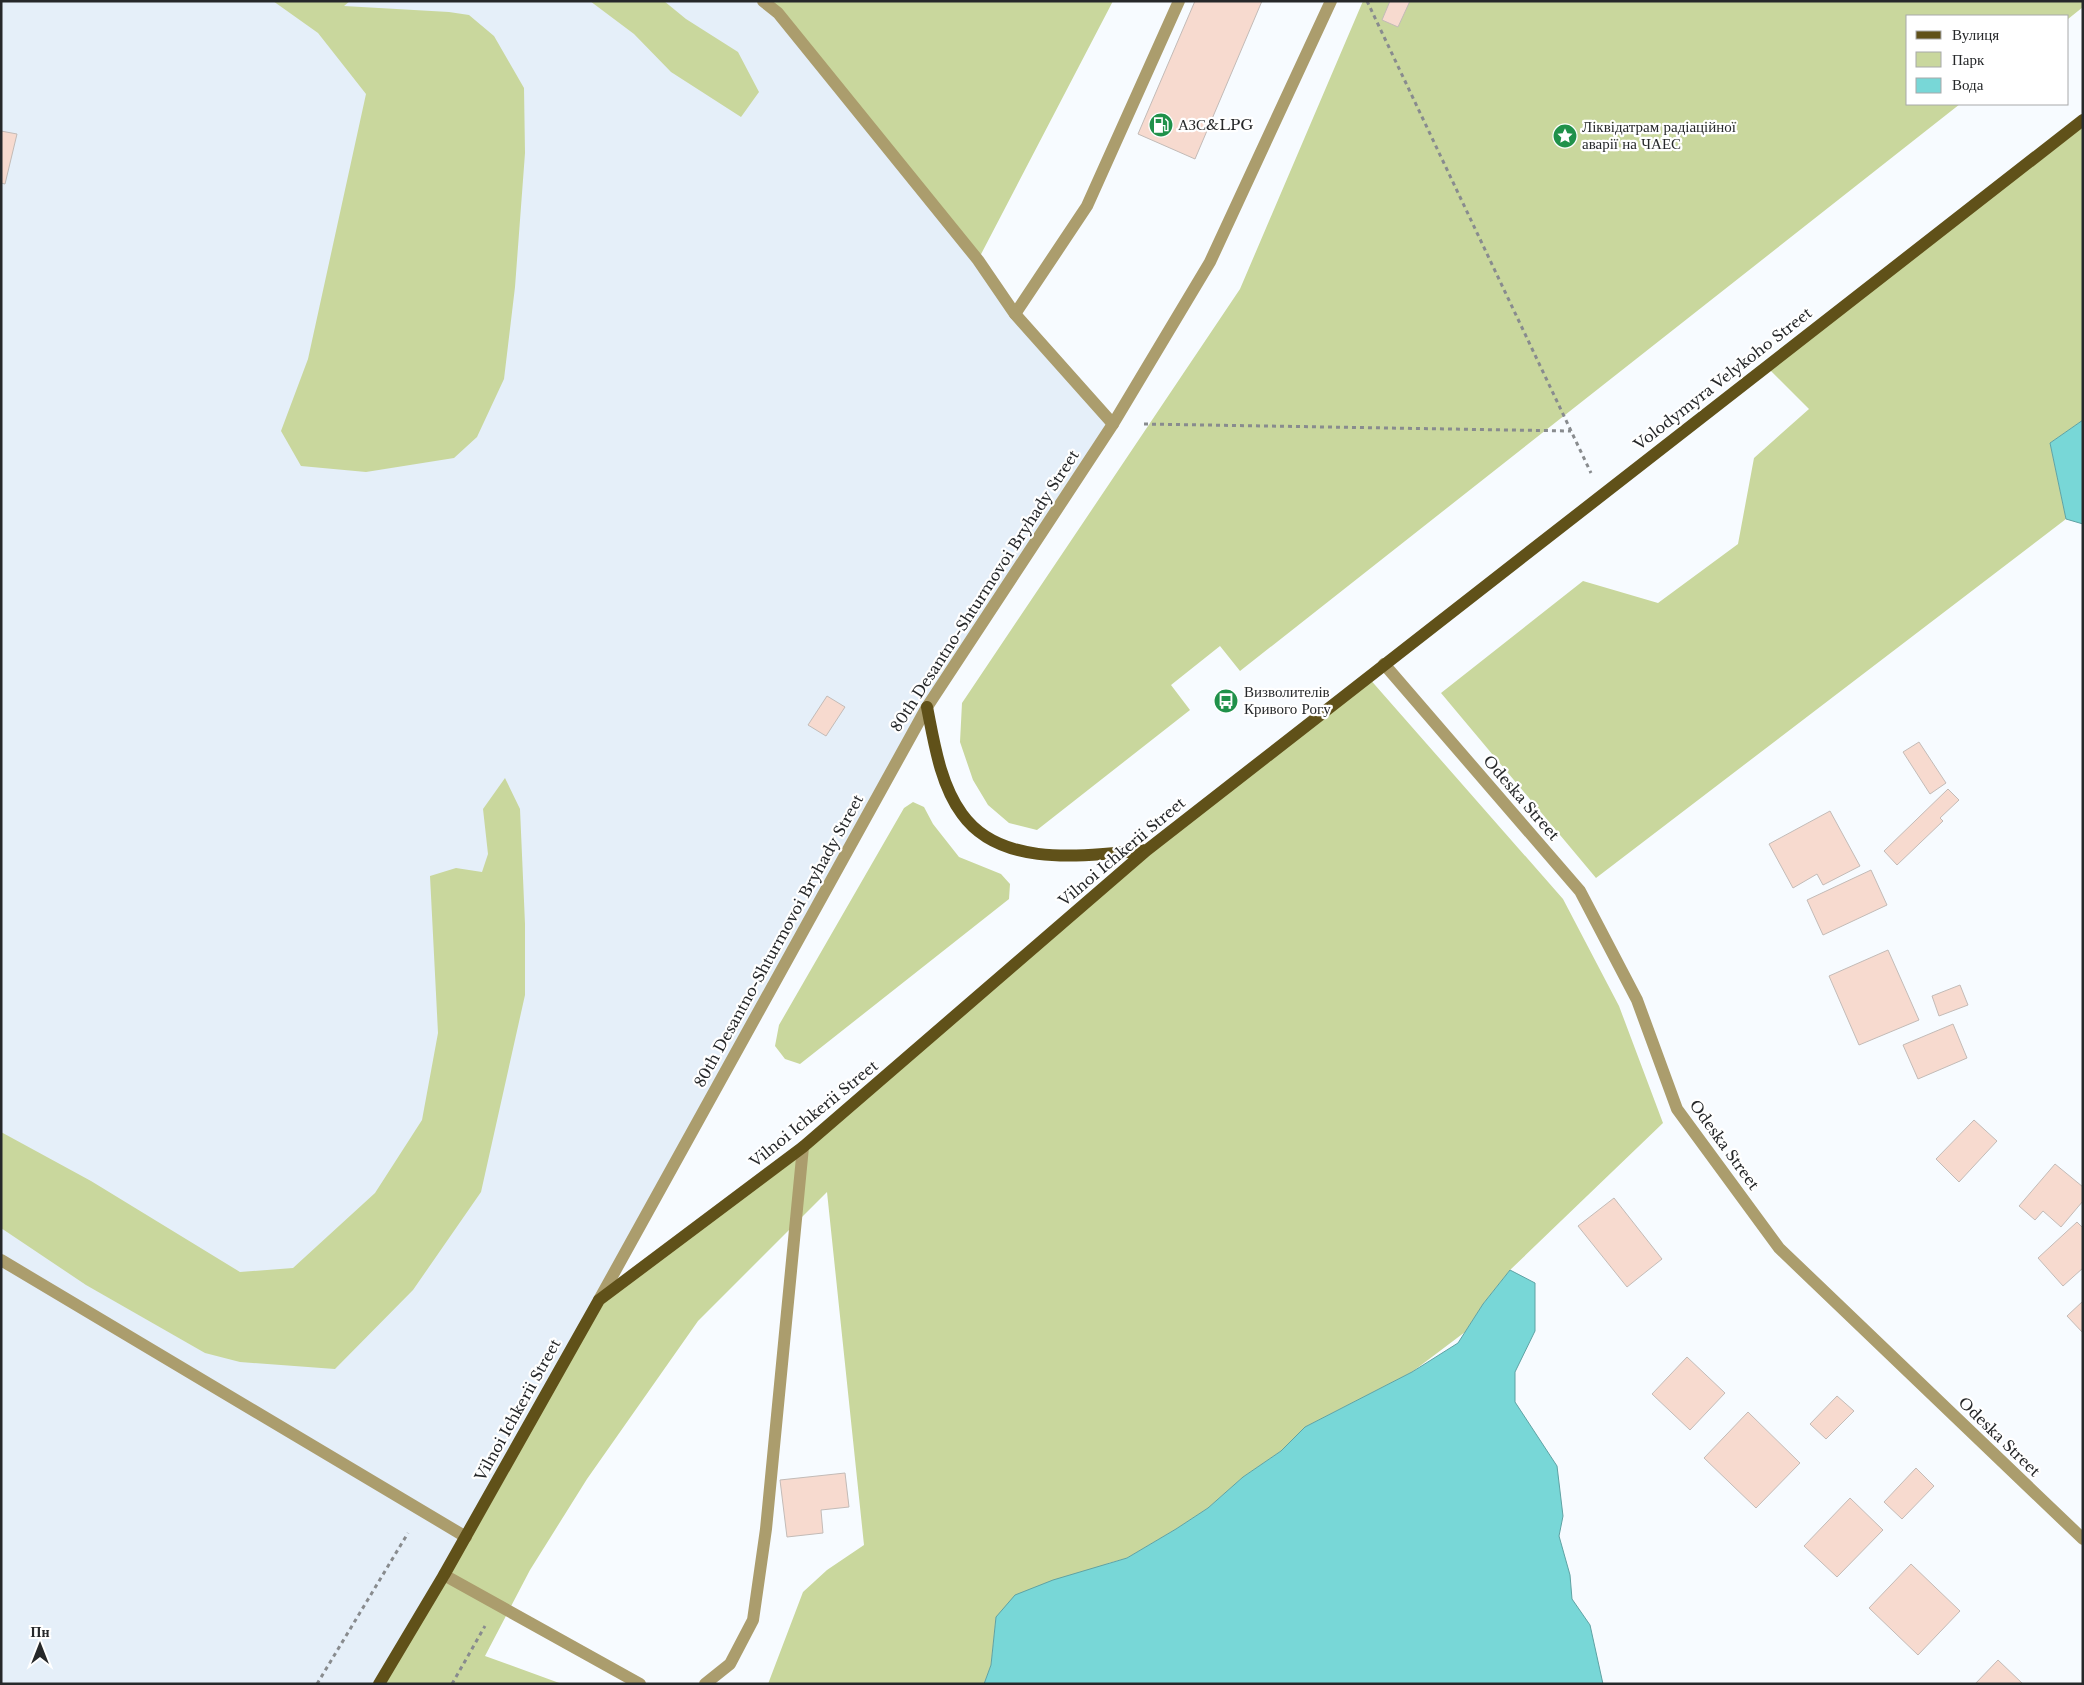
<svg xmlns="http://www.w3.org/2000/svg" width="2084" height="1685" font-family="'Libre Baskerville',serif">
	<rect width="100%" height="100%" fill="#f7fbff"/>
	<path fill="#e5eff9" d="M1,1H763L1113,424L927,707L379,1684H1Z"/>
	<path fill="#c9d79d" d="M273,1H350L344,6L449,12L469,15L494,36L524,88L525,153L515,287L504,379L477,437L454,458L366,472L301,466L281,431L308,359L366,94L318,33Z
		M590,1H664L686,19L738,52L759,92L741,117L671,72L634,34Z
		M763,1H1113L978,260Z
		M1363,1H2083V7L2068,19V16H1908V104H1960L1240,671L1220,646L1171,685L1190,710L1037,830L1009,823L988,805L973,780L960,742L962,703L1240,289Z
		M2083,120V420L2050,443L2066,519L1596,878L1441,693L1583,581L1658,603L1738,544L1754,458L1809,409L1767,367Z
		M1368,677L1563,899L1619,1006L1663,1123L1510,1270L1483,1304L1465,1332L1412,1372L1305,1427L1281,1451L1243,1477L1208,1508L1176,1529L1127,1558L1109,1563L996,1617L991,1665L984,1684H768L803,1592L827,1570L864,1545L827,1192L698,1321L587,1479L530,1570L485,1656L562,1684H379L599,1300L803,1147L1147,850Z
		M505,778L520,809L525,924V995L481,1192L413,1290L335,1369L240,1362L205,1353L86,1285L1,1228V1132L91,1181L240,1272L293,1268L375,1193L422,1120L438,1033L430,876L456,868L482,872L488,854L483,809Z
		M913,802L924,807L933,824L959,857L1001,874L1010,884L1009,899L800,1064L785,1059L775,1046L779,1025L904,808Z"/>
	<path fill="#78d7d7" stroke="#5fa2a3" d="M2083,420V524L2066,519L2050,443Z
		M1510,1270L1535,1283V1331L1515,1372V1402L1557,1466L1563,1516L1559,1536L1570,1575L1572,1599L1590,1625L1603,1684H984L991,1665L996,1617L1015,1595L1053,1580L1127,1558L1176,1529L1208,1508L1243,1477L1281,1451L1305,1427L1412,1372L1458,1343L1483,1304Z"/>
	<path fill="#f7dacf" stroke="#c3bbb7" d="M1195,1H1262L1195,159L1138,134Z
		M1390,1H1410L1398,27L1382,20Z
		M1,131L17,134L5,184L1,183Z
		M827,696L845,707L826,736L808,725Z
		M1919,742L1946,783L1930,794L1903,752Z
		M1948,789L1959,800L1940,818L1943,821L1897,865L1884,851Z
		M1830,811L1860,866L1823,885L1817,874L1793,888L1769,844Z
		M1871,870L1887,905L1823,935L1807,900Z
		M1888,950L1919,1020L1859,1045L1829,976Z
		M1960,985L1968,1005L1939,1016L1932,996Z
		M1953,1024L1967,1058L1918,1079L1903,1045Z
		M1974,1120L1997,1141L1959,1182L1936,1159Z
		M2055,1164L2083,1187V1201L2061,1227L2043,1211L2035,1220L2019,1206Z
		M1614,1198L1662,1259L1627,1287L1578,1226Z
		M2077,1222L2083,1228V1268L2063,1286L2038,1258Z
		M2083,1301V1333L2067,1316Z
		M1687,1357L1725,1393L1690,1430L1652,1394Z
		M1837,1396L1854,1411L1826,1439L1810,1424Z
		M1748,1412L1800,1463L1756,1508L1704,1458Z
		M1916,1468L1934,1486L1902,1519L1884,1502Z
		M845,1473L849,1507L821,1510L823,1533L787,1537L780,1480Z
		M1850,1498L1883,1530L1837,1577L1804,1546Z
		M1911,1564L1960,1611L1918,1655L1869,1608Z
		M1998,1660L2023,1684H1975Z"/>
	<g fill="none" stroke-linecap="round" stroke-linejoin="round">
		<path stroke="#888b8e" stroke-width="3" stroke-dasharray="4 4" stroke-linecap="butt" d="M1367,1L1591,473
			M1144,424L1571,431
			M317,1684L408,1533
			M452,1684L485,1626"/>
		<path stroke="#ab9d6d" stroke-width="12" d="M1015,314L1087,206L1179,1
			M1,1260L466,1537
			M444,1575L640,1684
			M705,1684L730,1664L753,1620L766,1529L803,1147"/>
		<path stroke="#ab9d6d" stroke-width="12" d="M763,1L778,13L978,260L1015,314L1113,424
			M1384,664L1580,891L1637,1000L1677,1109L1779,1248L2083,1539"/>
		<path stroke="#ab9d6d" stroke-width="12" d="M599,1300L927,707L1113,424L1210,262L1331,1"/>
		<path stroke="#605119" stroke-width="12" d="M927,707C934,742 940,784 962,814C1002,870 1089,855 1147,850
			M379,1684L444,1575L599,1300L803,1147L1147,850L2083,120"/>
	</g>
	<defs>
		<symbol id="fuel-disc" viewBox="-11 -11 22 22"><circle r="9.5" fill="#20914a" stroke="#fff"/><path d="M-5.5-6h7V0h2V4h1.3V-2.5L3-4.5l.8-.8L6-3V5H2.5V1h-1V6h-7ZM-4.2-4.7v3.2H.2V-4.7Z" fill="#fff"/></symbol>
		<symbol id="sight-disc" viewBox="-11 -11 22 22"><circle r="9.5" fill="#20914a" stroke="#fff"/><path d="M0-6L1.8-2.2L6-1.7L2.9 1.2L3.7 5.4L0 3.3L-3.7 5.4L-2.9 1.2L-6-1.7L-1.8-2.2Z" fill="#fff"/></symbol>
		<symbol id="bus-disc" viewBox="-11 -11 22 22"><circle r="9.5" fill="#20914a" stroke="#fff"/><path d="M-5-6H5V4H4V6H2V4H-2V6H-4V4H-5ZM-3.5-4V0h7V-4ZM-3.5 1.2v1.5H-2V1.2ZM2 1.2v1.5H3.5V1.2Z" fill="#fff"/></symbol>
	</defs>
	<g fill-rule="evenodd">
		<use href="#fuel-disc" x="1147" y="111" width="28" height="28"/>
		<use href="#sight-disc" x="1551" y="122" width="28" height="28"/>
		<use href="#bus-disc" x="1212" y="687" width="28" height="28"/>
	</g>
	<g text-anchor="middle" stroke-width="4.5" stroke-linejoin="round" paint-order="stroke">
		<g font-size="15" fill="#26282a" stroke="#fff" text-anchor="start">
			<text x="1178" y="130">АЗС&amp;LPG</text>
			<text x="1582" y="132">Ліквідатрам радіаційної<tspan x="1582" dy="17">аварії на ЧАЕС</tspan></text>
			<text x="1244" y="697">Визволителів<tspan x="1244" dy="17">Кривого Рогу</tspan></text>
		</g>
		<g font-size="15" fill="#26282a" stroke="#fff">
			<text transform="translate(1723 379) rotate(-38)" y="5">Volodymyra Velykoho Street</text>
			<text transform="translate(985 591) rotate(-57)" y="5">80th Desantno-Shturmovoi Bryhady Street</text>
			<text transform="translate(1521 798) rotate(49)" y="5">Odeska Street</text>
			<text transform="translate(1122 852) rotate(-40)" y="5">Vilnoi Ichkerii Street</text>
			<text transform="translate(779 941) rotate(-61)" y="5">80th Desantno-Shturmovoi Bryhady Street</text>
			<text transform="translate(814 1114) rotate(-39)" y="5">Vilnoi Ichkerii Street</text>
			<text transform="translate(1724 1145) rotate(54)" y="5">Odeska Street</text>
			<text transform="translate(518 1410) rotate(-61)" y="5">Vilnoi Ichkerii Street</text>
			<text transform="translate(1999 1437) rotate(44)" y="5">Odeska Street</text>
		</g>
	</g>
	<rect width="2084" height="1685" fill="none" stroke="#26282a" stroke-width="5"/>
	<rect x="1906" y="15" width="162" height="90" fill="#ffffff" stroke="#a8a9aa"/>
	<rect x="1916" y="31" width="25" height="8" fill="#605119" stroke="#a8a9aa"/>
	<text x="1952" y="40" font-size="15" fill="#26282a">Вулиця</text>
	<rect x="1916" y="52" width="25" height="15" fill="#c9d79d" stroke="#a8a9aa"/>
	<text x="1952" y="65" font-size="15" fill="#26282a">Парк</text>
	<rect x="1916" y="78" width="25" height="15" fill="#78d7d7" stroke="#a8a9aa"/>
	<text x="1952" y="90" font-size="15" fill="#26282a">Вода</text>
	<g transform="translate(40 1645)" stroke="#ffffff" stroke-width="4" paint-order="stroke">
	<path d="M0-4L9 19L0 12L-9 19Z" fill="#26282a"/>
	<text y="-8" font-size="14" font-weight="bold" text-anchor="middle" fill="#26282a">Пн</text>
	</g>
</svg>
